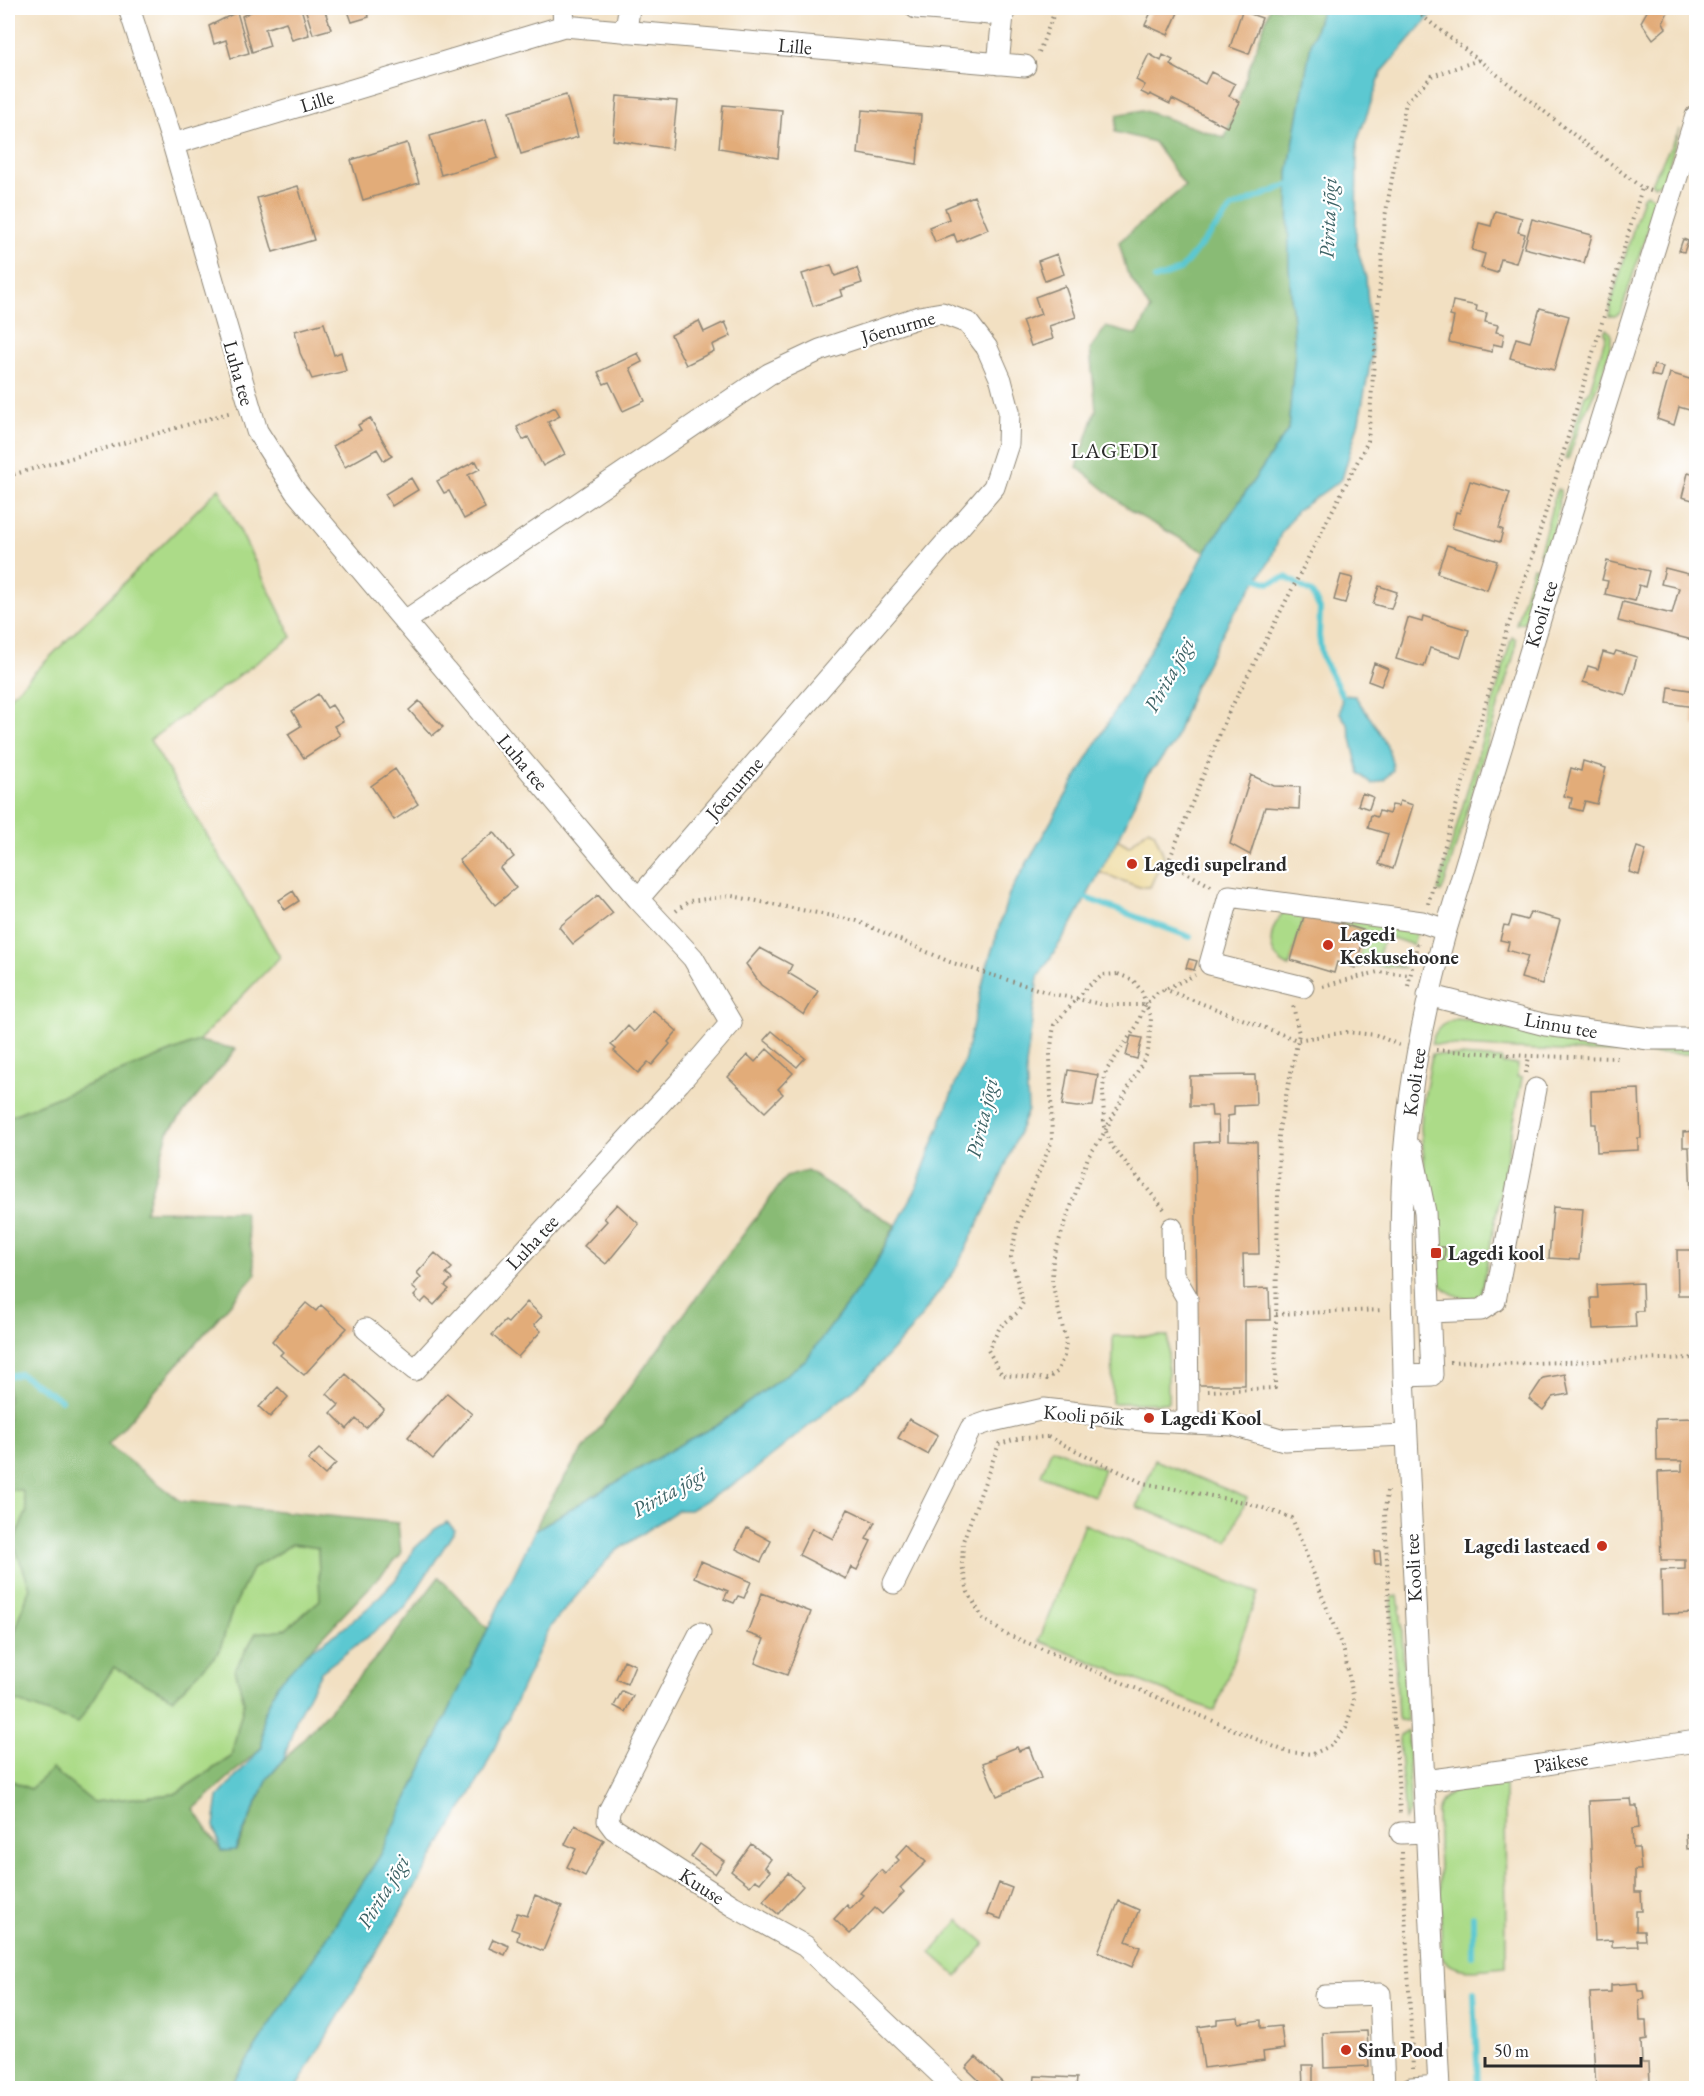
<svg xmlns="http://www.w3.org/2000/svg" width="1704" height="2096" font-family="'EB Garamond',serif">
	<rect width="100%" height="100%" fill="#fff"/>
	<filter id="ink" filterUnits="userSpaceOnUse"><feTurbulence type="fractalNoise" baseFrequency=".0167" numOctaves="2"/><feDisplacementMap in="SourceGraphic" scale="12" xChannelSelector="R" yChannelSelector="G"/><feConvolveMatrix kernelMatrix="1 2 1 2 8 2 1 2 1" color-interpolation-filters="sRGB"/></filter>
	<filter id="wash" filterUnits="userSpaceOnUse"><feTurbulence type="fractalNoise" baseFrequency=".008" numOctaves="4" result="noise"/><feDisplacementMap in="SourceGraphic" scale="24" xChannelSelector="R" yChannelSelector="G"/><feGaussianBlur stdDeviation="1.35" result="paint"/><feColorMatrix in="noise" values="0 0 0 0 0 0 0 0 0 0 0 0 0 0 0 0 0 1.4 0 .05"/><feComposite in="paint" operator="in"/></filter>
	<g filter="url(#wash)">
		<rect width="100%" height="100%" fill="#f2e0c2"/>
		<path fill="#acdb88" stroke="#6c835a" stroke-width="1.5" d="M1680,129L1664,180L1660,184L1654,185L1651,183Z
			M1646,194L1654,198L1653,213L1621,312L1615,316H1609L1611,303L1643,197Z
			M1606,329L1611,333C1612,361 1595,390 1584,414C1578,428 1574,445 1568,459H1565L1585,395L1589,393L1606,335L1604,333Z
			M219,488L292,637L150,740L280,957L198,1041L8,1117V699Z
			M1557,489L1560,490V495C1557,510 1554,549 1539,554Z
			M1533,567L1537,568C1540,581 1530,609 1524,622L1516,624Z
			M1512,637L1516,639L1515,651L1444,886L1441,892L1438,891Z
			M1288,908L1418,928L1413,945L1384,935L1378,959L1406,968L1369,965L1355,968L1366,931L1305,913L1289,967C1262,954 1269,925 1288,908Z
			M1456,1019L1470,1020L1512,1030L1581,1042L1642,1048H1696V1054C1608,1054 1519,1050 1431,1044C1435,1030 1441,1023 1456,1019Z
			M1432,1054L1501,1059L1503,1064H1518L1517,1077L1522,1078L1481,1296C1466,1303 1448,1294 1439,1282V1260H1444L1445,1247H1440L1439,1239L1432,1236L1421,1129L1422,1110Z
			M1113,1336H1168V1403H1112Z
			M1052,1448L1104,1469L1094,1496L1041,1475Z
			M1155,1460L1247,1498L1228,1541L1137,1507Z
			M8,1490H22L27,1511L13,1542L30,1587L8,1653Z
			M1084,1524L1258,1593L1215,1711L1039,1641Z
			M292,1544L318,1547L320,1600L286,1629L256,1633L235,1669L244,1702L231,1757L175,1794L93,1802L52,1769L30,1790L8,1779V1679L12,1701L113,1667L219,1652L232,1611L252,1569Z
			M1398,1596L1401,1616L1407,1721L1399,1720L1398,1717L1392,1597Z
			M1408,1730L1410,1811L1405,1820L1399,1739L1400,1735Z
			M1505,1783L1506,1967C1485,1968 1456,1977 1442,1957L1437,1812C1447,1782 1478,1786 1505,1783Z
			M959,1920L985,1943L957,1976L931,1953Z"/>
		<path fill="#89bb74" stroke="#5a7350" stroke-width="1.5" d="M1270,8H1322L1311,44L1288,173L1289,266L1295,352L1288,430L1205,552L1132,512L1077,467L1096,410L1090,349L1106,327L1137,335L1150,310L1127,272L1119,242L1185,186L1154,142L1115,132L1117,115L1142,110L1225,138Z
			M198,1041L236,1049L168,1132L145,1211L244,1212L256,1274L108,1445L181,1501L398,1523L401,1554L277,1685L263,1716L262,1747L194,1809L221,1851L236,1850L268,1778L382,1651L439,1577L488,1629L380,1856L229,2088H8V1779L30,1789L52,1769L93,1802L175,1794L231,1757L244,1702L235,1669L256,1633L286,1629L320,1600L318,1548L292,1544L252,1569L232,1611L219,1652L173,1699L114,1667L78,1723L12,1700L8,1679V1653L30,1587L13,1542L27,1511L22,1490H8V1117Z
			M807,1171L895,1225L871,1272L806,1360L716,1426L688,1440L535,1530L544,1510L575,1461L786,1177Z"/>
		<path fill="#eeda9e" stroke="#8c8264" stroke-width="1.5" d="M1148,829L1154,832L1164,856L1150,887H1139L1099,872L1117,839L1129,846Z"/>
		<path fill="#5bc8d1" stroke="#437a7e" stroke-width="1.5" d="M1322,8H1437L1382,72L1357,142L1356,244L1366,278L1372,354L1359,421L1342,479L1297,511L1281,533L1270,561L1229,621L1194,688L1173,745L1146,777L1124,827L1072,924L1038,977L1026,1066L1028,1110L998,1184L954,1272L911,1330L864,1381L747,1476L690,1510H678L613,1553L550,1627L483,1773L296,2088H229L380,1856L535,1530L688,1440L716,1426L806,1360L871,1272L915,1191L965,1058L985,973L1009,894L1193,576L1205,552L1288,430L1295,352L1289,266L1288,173L1311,44Z
			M1342,695L1355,696C1370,719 1391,742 1393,770L1384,780L1372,784L1359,773L1348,725L1340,713Z
			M447,1522L455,1530L405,1608L321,1672L297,1717L284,1759L268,1778L235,1850L221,1851L214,1826L218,1797L262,1747L263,1716L277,1685L306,1653L339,1632L370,1606L398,1577L414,1549L435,1529Z"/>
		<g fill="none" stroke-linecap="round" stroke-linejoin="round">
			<path stroke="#5bc8d1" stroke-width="6" d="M1155,279L1180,270L1232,208L1295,182
				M1254,575L1258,579L1269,583L1286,577L1312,593L1320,609L1319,636L1322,657L1342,695
				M1078,895L1190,937
				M8,1376L20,1374L61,1400
				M1473,1956V1916
				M1474,1992L1478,2088"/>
		</g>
		<g id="blocks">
			<path fill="#e2ac79" d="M259,8H301L309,35L292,40L286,22L265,29L270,46L252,52L242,16Z
				M305,8H334L325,11L331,29L313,34Z
				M347,8H367L369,17L352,22Z
				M1153,8H1180L1168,35L1145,25Z
				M1649,8H1670L1663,22L1666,28L1653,39L1641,22Z
				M1242,11L1262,18L1249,54L1230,47Z
				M237,12L249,53L231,58L226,40L214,44L209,26Z
				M1149,54L1161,61L1163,55L1173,60L1170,65L1205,84L1211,72L1235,84L1229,96L1240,102L1227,127L1172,99L1170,104L1150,94L1149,96L1141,92L1145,85L1136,80Z
				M566,95L578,137L521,154L509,112Z
				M617,96L677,101L672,149L613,140Z
				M723,105L782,110L778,158L719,148Z
				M862,110L921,115L917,164L858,154Z
				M486,119L498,158L441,175L430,136Z
				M407,143L419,183L363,200L351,160Z
				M298,186L314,240L273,252L257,198Z
				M974,196L988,229L957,242L954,234L935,242L929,227L949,219L945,208Z
				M1495,211L1522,218L1518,232L1525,234L1516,263L1501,259L1497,273L1481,268L1485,254L1472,250L1479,223L1491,226Z
				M1532,219L1592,235L1584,263L1524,248Z
				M1683,239L1688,241L1684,252L1679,251Z
				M1057,254L1064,274L1045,281L1038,261Z
				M831,265L835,276L857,268L862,283L841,290L843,296L813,306L802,274Z
				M1065,286L1076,317L1049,326L1053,339L1031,346L1022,321L1041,314L1035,297Z
				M1453,301L1477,306L1476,311L1487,313L1485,322L1498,325L1496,332L1504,334L1502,346L1493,344L1492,352L1449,342L1454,317L1450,316Z
				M1540,308L1569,316L1554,370L1510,358L1516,338L1530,342Z
				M699,321L704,332L725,322L731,336L712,345L714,351L686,365L671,335Z
				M324,323L334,355L341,352L346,371L312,379L300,353L295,331Z
				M638,353L642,362L630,368L645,401L623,411L609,382L604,384L598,372Z
				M1654,365L1663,367L1660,377L1651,375Z
				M1670,373L1696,381V412L1679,407L1674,425L1657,419Z
				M555,407L560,416L548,422L565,454L543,466L528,437L523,440L517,427Z
				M370,418L392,456L384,461L377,449L345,467L333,446L361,430L358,425Z
				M476,461L480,469L468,475L485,508L464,519L449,491L444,493L437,481Z
				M1688,473L1696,475V501L1682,497Z
				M411,478L418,490L392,506L385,494Z
				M1470,481L1510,493L1499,528L1503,530L1500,542L1452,528L1456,512L1460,513Z
				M1447,545L1497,561L1487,590L1437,573Z
				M1607,561L1649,571L1645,587L1639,585L1635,601L1605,594L1608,581L1602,580Z
				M1665,568L1696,576V641L1618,621L1623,602L1672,614L1679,588L1661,584Z
				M1341,575L1353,578L1345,603L1334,600Z
				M1379,586L1397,592L1391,609L1373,604Z
				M1423,616L1469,630L1461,657L1430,648L1424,667L1396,659L1408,618L1422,622Z
				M1616,651L1637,657L1626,695L1583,682L1588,666L1598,669L1603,652L1614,655Z
				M1374,663L1388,669L1381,686L1368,681Z
				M1669,687L1696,691L1694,707L1667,703Z
				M318,694L327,708L332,705L343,721L334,726L340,735L304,758L288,734L301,726L292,711Z
				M419,701L443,727L432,736L409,710Z
				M1694,707L1696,708V726L1693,725Z
				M1583,761L1606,768L1597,804L1585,801L1582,811L1570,808L1572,798L1564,796L1571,768L1581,771Z
				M395,769L418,804L394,820L371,786Z
				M1251,775L1274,786L1300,787L1299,809L1265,807L1250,855L1230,844Z
				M1362,793L1373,797L1369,809L1358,805Z
				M1400,801L1413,805L1393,869L1379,864L1388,834L1368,828L1371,815L1377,817L1379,811L1389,814L1392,805L1398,806Z
				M494,832L514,857L500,868L516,888L495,905L459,860Z
				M1637,847L1646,850L1639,875L1629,872Z
				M293,891L299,901L285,910L279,900Z
				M598,895L613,913L573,944L559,927Z
				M1530,912L1560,920L1542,984L1521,978L1528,956L1507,950L1509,942L1500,940L1504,925L1509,926L1512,916L1527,920Z
				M1305,913L1366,931L1355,968L1337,962L1334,973L1291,960Z
				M760,948L792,965L788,973L818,991L804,1015L761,985L746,964Z
				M1189,959L1197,961L1194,970L1186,968Z
				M653,1010L677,1031L668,1042L670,1044L652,1065L648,1062L638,1073L614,1051L616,1049L611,1045L628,1026L634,1032Z
				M772,1031L805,1058L797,1067L764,1040Z
				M1131,1036L1142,1038L1137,1059L1126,1056Z
				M767,1049L793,1073L778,1089L783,1094L765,1112L728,1077L748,1055L755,1062Z
				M1068,1070L1098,1075L1093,1106L1077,1107L1062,1105Z
				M1255,1075L1256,1105L1234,1106V1115L1228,1116V1141L1257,1142L1259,1254H1243L1244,1289L1269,1288L1270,1320H1245V1385H1198L1195,1143L1219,1141L1218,1116H1212L1211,1106H1190V1076Z
				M1639,1089L1641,1138H1638V1150L1597,1152L1596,1124H1592L1591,1091Z
				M1696,1131V1197H1691L1689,1147H1683V1132Z
				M617,1204L639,1224L606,1264L584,1246L607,1221L604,1218Z
				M1553,1207L1583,1209L1579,1260L1549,1258Z
				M1694,1229H1696V1295H1678L1677,1250H1694Z
				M1440,1247H1445L1444,1260H1439Z
				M435,1253L452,1268L446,1274L452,1279L445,1286L449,1289L434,1305L426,1298L421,1303L414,1296L418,1292L412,1287L421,1277L417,1273Z
				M1642,1283L1643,1311H1635L1636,1327L1593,1329L1591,1298H1598L1597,1285Z
				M527,1302L542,1316L534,1325L541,1331L518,1357L492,1335L505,1321L508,1323Z
				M306,1303L316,1311L321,1305L347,1328L304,1375L280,1355L283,1352L272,1341Z
				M346,1374L384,1409L366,1428L356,1419L347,1429L331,1413L339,1405L327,1394Z
				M1565,1374L1569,1394L1553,1397L1543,1410L1529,1399L1543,1378Z
				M278,1387L288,1397L270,1417L259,1407Z
				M447,1393L472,1414L433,1459L408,1437Z
				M1696,1418V1613L1662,1614L1661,1570L1685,1569V1560H1661L1658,1472L1682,1471V1461H1657L1656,1419Z
				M909,1419L938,1435L927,1454L898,1438Z
				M319,1449L336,1463L325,1475L308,1460Z
				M848,1509L875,1522L866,1539L871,1541L857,1570L851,1567L846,1579L799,1555L812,1528L833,1539Z
				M747,1528L771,1541L761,1562L736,1549Z
				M1374,1551H1380L1381,1564H1375Z
				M701,1561L751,1582L744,1598L738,1596L734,1603L724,1599L728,1591L694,1577Z
				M762,1593L811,1612L787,1675L755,1663L764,1639L747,1633Z
				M624,1660L635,1665L627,1684L616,1679Z
				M622,1691L633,1696L625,1712L614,1706Z
				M1017,1747L1019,1751L1029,1747L1041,1778L997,1796L983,1763L996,1758L995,1756Z
				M1631,1799L1632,1806H1637L1639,1828L1632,1829L1633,1848H1639L1641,1870H1635V1892H1641L1642,1911H1636V1931H1644L1645,1940H1637L1638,1946L1612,1947V1940L1595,1941L1589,1801Z
				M575,1825L604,1840L585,1876L567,1867L576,1849L565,1844Z
				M1696,1833V1848L1687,1849L1686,1834Z
				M700,1844L724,1861L715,1874L691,1857Z
				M751,1844L771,1859L765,1867L770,1871L760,1883L755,1880L750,1886L731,1871Z
				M908,1844L926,1862L900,1888L904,1892L882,1914L875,1908L850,1934L834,1919L847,1905L850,1909L863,1895L860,1893L881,1870L885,1874L899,1860L896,1857Z
				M788,1873L803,1886L778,1914L763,1901Z
				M999,1883L1012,1888L1001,1919L987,1914Z
				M535,1895L562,1906L543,1951L517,1940L519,1932L511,1929L517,1913L527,1916Z
				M1119,1901L1139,1910L1126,1941L1140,1947L1132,1967L1098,1952Z
				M493,1939L509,1946L505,1955L489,1948Z
				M1637,1983L1638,1991H1644L1645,1999L1639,2000L1640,2020H1646L1647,2040L1641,2041L1642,2063H1649L1650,2082L1642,2083V2088H1596L1590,1993L1611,1992V1985Z
				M1238,2017L1239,2023L1261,2020V2028L1281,2026L1284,2049L1263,2052L1264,2060L1204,2068L1198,2027L1217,2024V2019Z
				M1367,2031L1369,2066L1324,2068L1323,2033Z
				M976,2057L1007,2087L1006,2088H987L966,2068Z
				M1302,2065H1313V2085H1303Z
				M1035,2076L1077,2078L1076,2088H1034Z"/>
		</g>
	</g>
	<g filter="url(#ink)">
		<use href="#blocks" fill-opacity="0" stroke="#8e8676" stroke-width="1.5"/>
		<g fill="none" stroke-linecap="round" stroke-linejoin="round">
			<defs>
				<path id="minor" d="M129,8L173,144L257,431L295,491L638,899L693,958L731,1023L679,1083L415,1370L366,1329
					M563,8L564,26
					M916,8L1003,15L998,64
					M626,32L629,8
					M173,144L564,26L1025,66
					M405,621L769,374L820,350L919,317L942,313L968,323L987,348L1001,380L1009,411L1008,444L994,487L638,899
					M1303,987L1210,964L1229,896L1422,922L1446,930
					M1428,995L1546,1025L1649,1039H1696
					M1172,1228L1173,1274L1187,1298L1188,1423
					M1429,1312L1481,1310L1495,1301L1536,1089
					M1404,1376L1432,1375L1425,1212L1412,1149
					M894,1583L971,1428L988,1422L1044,1409L1150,1421L1233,1425L1284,1440L1406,1435
					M700,1633L609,1811L608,1821L614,1829L733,1906L805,1946L955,2088
					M1424,1781L1508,1770L1696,1741
					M1401,1833L1427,1832
					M1325,1996L1380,1994L1384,2088
					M1411,2088L1439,2086
					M1439,2088L1404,1376C1403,1308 1399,1239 1403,1171C1408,1089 1424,1008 1446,930L1588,461L1696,116"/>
			</defs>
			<use href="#minor" stroke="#8e8676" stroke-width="23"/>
			<path stroke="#8e8676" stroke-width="4" stroke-dasharray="1.5 4.5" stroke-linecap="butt" d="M1412,8L1642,188L1651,191
				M8,11L20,8
				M1039,52L1056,8
				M8,476L232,412
				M1211,886L1168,863L1227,716L1368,441L1385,217L1406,102L1432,76L1479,60
				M1428,904L1507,629L1532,558L1642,188
				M676,911L689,901L732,896L857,921L950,962L1053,994L1105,1005H1145
				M1118,974L1133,980L1142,992L1151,1019L1148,1052L1100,1140L1088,1157L1060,1238L1053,1259L1052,1282L1066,1342L1064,1356L1057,1372L1047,1379L1002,1375L988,1350L1000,1327L1017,1313L1023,1303L1011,1257L1018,1222L1052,1141L1050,1054L1054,1025L1087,987L1103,975Z
				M1323,986L1378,972L1410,975
				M1408,986L1418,941
				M1164,989L1297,1040L1347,1032L1376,1035L1399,1045
				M1436,1050L1529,1056L1618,1058
				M1526,1073L1529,1056
				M1164,1209L1111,1145L1104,1126L1103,1087L1106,1071L1136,1027L1145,1005L1157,993L1195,975
				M1276,1314L1383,1310
				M1450,1362L1472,1361L1499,1364L1696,1358
				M1208,1391L1275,1388L1279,1129L1299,1034L1293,1005H1294
				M1048,1437L1143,1483L1249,1503L1292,1518L1344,1652L1354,1700L1346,1728L1332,1745L1313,1754L1287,1752L1004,1633L983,1619L968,1592L962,1565L963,1541L999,1444L1021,1438Z
				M1387,1491L1385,1513L1394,1727
				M1395,1727L1400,1815
				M1402,1852L1413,2069"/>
			<use href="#minor" stroke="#fff" stroke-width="21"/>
		</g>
	</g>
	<g fill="#c8321e" stroke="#fff" stroke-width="2">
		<circle cx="1132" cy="864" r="6"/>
		<circle cx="1328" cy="945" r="6"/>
		<rect x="1430" y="1247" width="12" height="12" rx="3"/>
		<circle cx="1149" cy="1418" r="6"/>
		<circle cx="1602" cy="1546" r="6"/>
		<circle cx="1346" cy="2050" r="6"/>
	</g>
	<g text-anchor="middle" stroke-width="4.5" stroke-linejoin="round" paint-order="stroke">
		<g font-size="20" fill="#2b2b2b" stroke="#fff">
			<text transform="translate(795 46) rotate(5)" y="7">Lille</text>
			<text transform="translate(317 101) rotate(-17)" y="7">Lille</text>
			<text transform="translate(898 327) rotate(-16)" y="7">Jõenurme</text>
			<text transform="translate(239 373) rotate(74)" y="7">Luha tee</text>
			<text transform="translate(1541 614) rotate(-73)" y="7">Kooli tee</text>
			<text transform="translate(523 762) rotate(50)" y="7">Luha tee</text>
			<text transform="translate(734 788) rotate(-49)" y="7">Jõenurme</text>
			<text transform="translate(1561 1025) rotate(10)" y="7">Linnu tee</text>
			<text transform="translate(1414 1082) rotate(-82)" y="7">Kooli tee</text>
			<text transform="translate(532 1242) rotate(-47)" y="7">Luha tee</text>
			<text transform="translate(1084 1415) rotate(5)" y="7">Kooli põik</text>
			<text transform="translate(1413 1568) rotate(-93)" y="7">Kooli tee</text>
			<text transform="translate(1561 1762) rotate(-9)" y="7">Päikese</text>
			<text transform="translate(702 1886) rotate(33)" y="7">Kuuse</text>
		</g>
		<g font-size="20" font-weight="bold" fill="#2b2b2b" stroke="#fff" text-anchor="start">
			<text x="1144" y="871">Lagedi supelrand</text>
			<text x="1340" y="941">Lagedi<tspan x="1340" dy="23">Keskusehoone</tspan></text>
			<text x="1448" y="1260">Lagedi kool</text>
			<text x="1161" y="1425">Lagedi Kool</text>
			<text x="1590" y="1553" text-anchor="end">Lagedi lasteaed</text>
			<text x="1358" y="2057">Sinu Pood</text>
		</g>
		<g font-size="21" font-style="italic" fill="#3c6265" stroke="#fff">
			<text transform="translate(1328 218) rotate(-88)" y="7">Pirita jõgi</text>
			<text transform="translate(1169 675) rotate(-61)" y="7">Pirita jõgi</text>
			<text transform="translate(982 1118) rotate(-77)" y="7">Pirita jõgi</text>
			<text transform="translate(669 1492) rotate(-29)" y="7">Pirita jõgi</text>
			<text transform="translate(383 1892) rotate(-59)" y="7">Pirita jõgi</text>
		</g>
		<g font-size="22" letter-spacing="1.5" fill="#2b2b2b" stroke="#fff">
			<text x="1115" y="458">LAGEDI</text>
		</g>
	</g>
	<rect width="1704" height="2096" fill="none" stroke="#fff" stroke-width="30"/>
	<path d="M1485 2057v9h156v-9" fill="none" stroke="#2b2b2b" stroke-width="3"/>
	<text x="1494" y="2057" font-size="18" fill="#2b2b2b" stroke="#ffffff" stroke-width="4.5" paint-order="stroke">50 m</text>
</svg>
